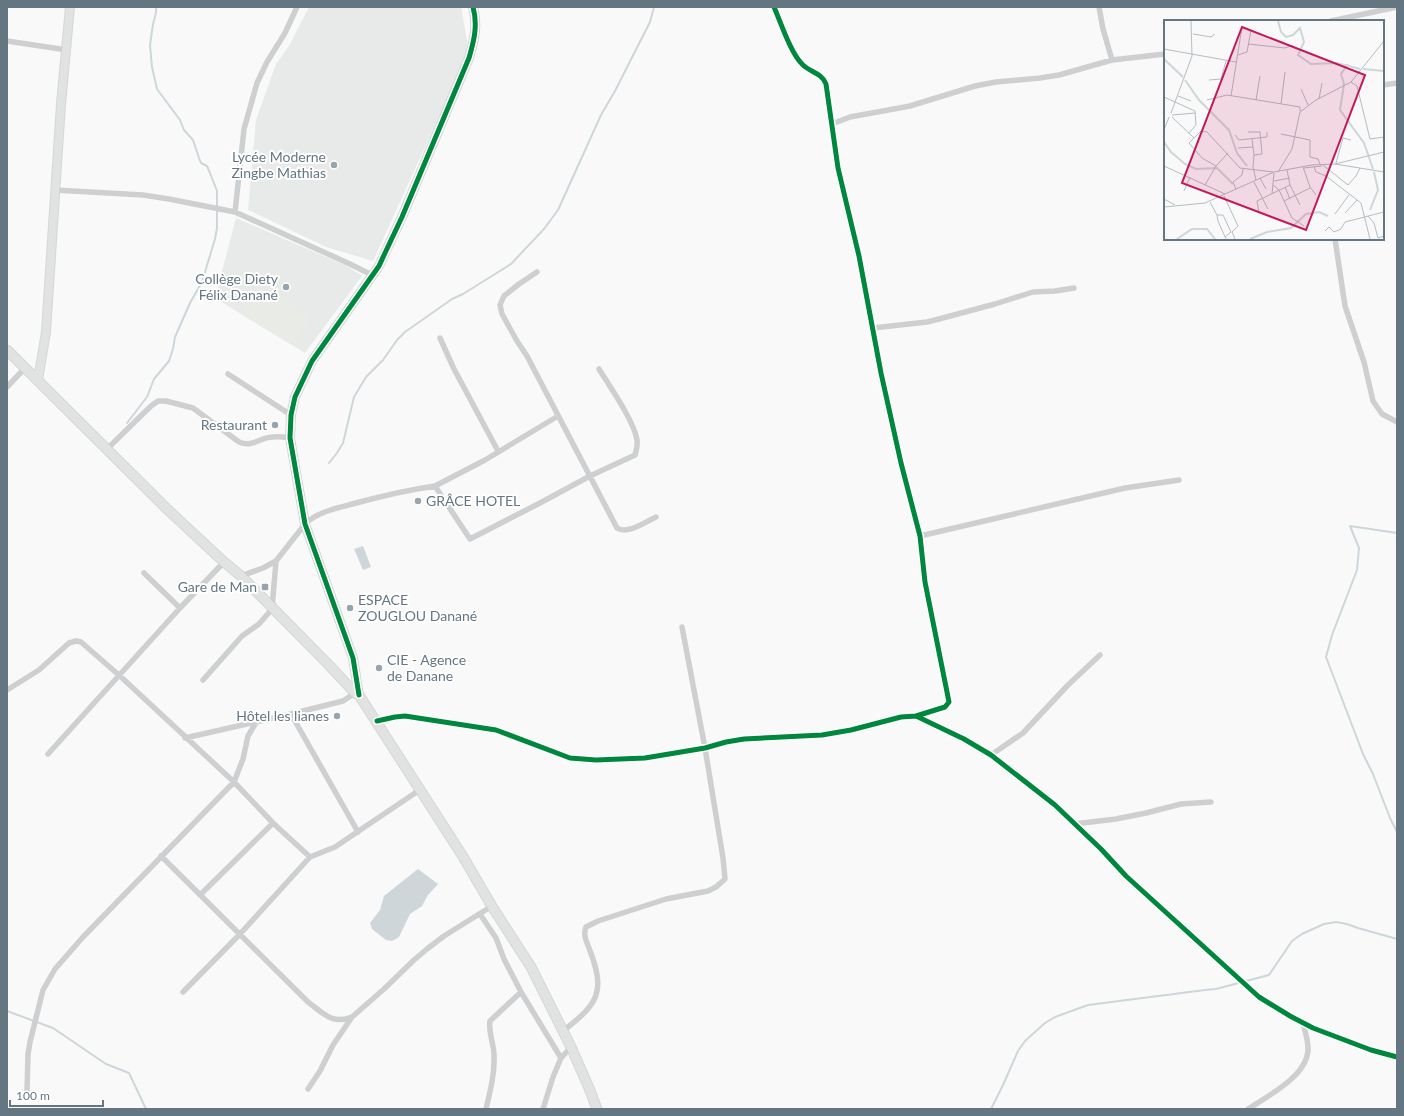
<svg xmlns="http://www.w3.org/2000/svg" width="1404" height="1116" font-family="Lato,sans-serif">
	<rect width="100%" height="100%" fill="#f9f9f9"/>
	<path fill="#e8e9e9" d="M309,7H461L469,51L373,261L326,247L248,210L256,120L276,64L289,46Z
		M236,218L347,266L362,276L305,353L215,298Z"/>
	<path fill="#e8ebe6" d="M262,282L311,318L292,345L239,313Z"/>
	<path fill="#ced6d9" d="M363,546L371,567L363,570L354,549Z
		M418,869L438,884L428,895L422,906L410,914L399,937L392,941L386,940L372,929L370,923L380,910L384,896Z"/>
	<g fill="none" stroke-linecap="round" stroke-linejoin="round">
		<path stroke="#ced6d9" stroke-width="2" d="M127,423L147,397L154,379L169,361L173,349L175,337L190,303L202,282L215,239L217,228V191L210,173L207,166L201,163L199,158L193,140L184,130L180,120L157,89L152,67L150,45L153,24L156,13V7
			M329,463L337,453L343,443L354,397L366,377L383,360L397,340L405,332L452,299L463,294L511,264L544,229L558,210L601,115L615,91L650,22L654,7
			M1397,533L1350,526L1359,548L1357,570L1332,635L1326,657L1363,754L1373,774L1390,818L1397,832
			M7,1011L53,1028L106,1064L129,1073L146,1109
			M991,1109L1003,1085L1018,1051L1025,1041L1045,1023L1055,1017L1088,1005L1205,990L1216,989L1269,975L1292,941L1302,934L1324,924L1336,922L1347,924L1358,928L1397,939"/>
		<defs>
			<path id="secondary" d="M38,380L46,332L61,104L70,7
				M359,695L353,658L305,524L290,438L291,415L295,397L312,361L379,266L385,253L402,217L469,58C474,41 478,25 473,7"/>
			<path id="primary" d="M7,350L167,509L224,562L241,576L327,663L355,693L359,695L462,855L493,908L531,967L571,1047L589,1088L597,1109"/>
		</defs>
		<use href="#secondary" stroke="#d5d6d7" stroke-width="10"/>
		<use href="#primary" stroke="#d5d6d7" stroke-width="11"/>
		<path stroke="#cecfd0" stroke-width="5.5" d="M774,7C781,23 791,54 803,65C810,72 822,73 826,84L838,168L859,256L881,373L901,463L920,536L925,582L949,702L945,707L916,716
			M1099,7L1103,29L1112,60
			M1331,21L1397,7
			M7,41L67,50
			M1383,85L1397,83
			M832,124L850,117L910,106L975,86L996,82L1040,78L1059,75L1112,60L1165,54
			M55,190L143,195L169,199L235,212L350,264L372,275
			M235,212L244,129L257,83L267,62L285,33L297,7
			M1335,239L1345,306L1364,362L1373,401L1382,414L1397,422
			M537,272L519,284L504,296L500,305L502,314L517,341L527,356L617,528C628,535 645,522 656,517
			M873,328L927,322L939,319L995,304L1033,292L1055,291L1074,288
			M440,338L454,369L498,451
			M228,374L291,415
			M7,387L25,368
			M107,449L151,406L158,401H166L193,408L239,442C253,448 260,437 273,437C279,436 284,437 290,438
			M435,486L485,460L558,416
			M920,536L1125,488L1179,480
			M144,573L180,608
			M241,576L263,568L276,561L305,524C318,511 339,508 356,503C382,496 408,490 435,486L470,539L540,503L590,476L635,455C636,451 638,446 637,440C634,421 610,387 599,369
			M203,680L242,636L259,624L272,609L276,561
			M7,690L39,670L69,643L76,641L81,642L120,676L234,782L273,823L310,857L335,847L421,789
			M291,714L358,832
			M377,721L395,717L405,716L496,730L570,758L596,760L645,758L705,748L726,742L744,739L822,735L851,730L901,717L916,716L964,739L991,755L1055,805L1101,849L1126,876L1259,997L1290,1016L1313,1028L1371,1050L1397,1057
			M185,738L291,714L343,701L355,693
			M48,754L180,608L224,562
			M991,755L1023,733L1068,685L1100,655
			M1074,824L1116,819L1146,813L1181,804L1211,802
			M161,856L308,1002C323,1013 332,1025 352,1017
			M200,895L273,823
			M480,914L496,938L504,959L521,992L561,1058
			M183,992L240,934L310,857
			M563,1031C599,1003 606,992 589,948C586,941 583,934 586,927L598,921L666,899L708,891L716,887L725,879L723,858L705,748L682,627
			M308,1089L320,1071L333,1045L352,1017L384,989L414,960L427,949L444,936L492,906
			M27,1091L28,1054L30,1042L43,990L55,969L83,937L234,782L243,759L248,736L257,721
			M486,1109C490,1092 495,1073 494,1055C494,1044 488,1032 490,1021L521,992
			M543,1109L553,1077L561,1058L571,1047
			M1248,1109C1268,1096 1309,1075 1308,1048C1308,1040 1305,1031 1303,1023"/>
		<use href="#secondary" stroke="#e1e2e2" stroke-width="8"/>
		<use href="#primary" stroke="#e1e2e2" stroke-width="9"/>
		<defs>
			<path id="cycleway" d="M774,7C781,23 791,54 803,65C810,72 822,73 826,84L838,168L859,256L881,373L901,463L920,536L925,582L949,702L945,707L916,716
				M359,695L353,658L305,524L290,438L291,415L295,397L312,361L379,266L385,253L402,217L469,58C474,41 478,25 473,7
				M377,721L395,717L405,716L496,730L570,758L596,760L645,758L705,748L726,742L744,739L822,735L851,730L901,717L916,716L964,739L991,755L1055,805L1101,849L1126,876L1259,997L1290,1016L1313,1028L1371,1050L1397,1057"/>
		</defs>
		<use href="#cycleway" stroke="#fff" stroke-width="8"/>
		<use href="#cycleway" stroke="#00873e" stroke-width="5"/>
	</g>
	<g fill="#99a4ac" stroke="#fff" stroke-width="1.5">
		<circle cx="334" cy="165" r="4"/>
		<circle cx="286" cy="287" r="4"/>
		<circle cx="275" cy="425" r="4"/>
		<circle cx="418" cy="501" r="4"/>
		<rect x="261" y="583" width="8" height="8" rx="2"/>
		<circle cx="350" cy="608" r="4"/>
		<circle cx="379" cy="668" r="4"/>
		<circle cx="337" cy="716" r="4"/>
	</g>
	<g text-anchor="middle" stroke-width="4" stroke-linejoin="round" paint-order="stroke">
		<g font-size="14" fill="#657683" stroke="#fff" text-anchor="end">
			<text x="326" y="162">Lycée Moderne<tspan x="326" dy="16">Zingbe Mathias</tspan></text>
			<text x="278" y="284">Collège Diety<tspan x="278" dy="16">Félix Danané</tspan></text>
			<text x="267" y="430">Restaurant</text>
			<text x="426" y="506" text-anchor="start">GRÂCE HOTEL</text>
			<text x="257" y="592">Gare de Man</text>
			<text x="358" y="605" text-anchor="start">ESPACE<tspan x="358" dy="16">ZOUGLOU Danané</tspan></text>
			<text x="387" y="665" text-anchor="start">CIE - Agence<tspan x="387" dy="16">de Danane</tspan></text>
			<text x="329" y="721">Hôtel les lianes</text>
		</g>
	</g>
	<g transform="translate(1164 20)">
		<rect width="220" height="220" fill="#f9f9f9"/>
		<path fill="none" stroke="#ced6d9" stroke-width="2" d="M114,1L117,12L122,17L129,15L136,8L140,22L134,35L147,44L173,43L196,49M0,39L19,57M184,44L177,54L180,64L176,90L200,123L209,149M199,49L220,51M21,60L35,80L65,110L73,133L83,146M0,122L7,132L21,144L32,149L53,148L69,164M206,190L214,170L210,152M13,219L28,209H43L51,219M86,219L103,212L127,208L142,194L155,192L164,196"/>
		<path fill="none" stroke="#b5bdc3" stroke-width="1" d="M29,14L47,17L51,14M84,24L121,28L129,25M0,29L72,42M74,35L83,32L87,10M45,60L57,59L62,41M187,62L193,66L206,119L220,117M137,69L144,85M14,76L27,81M67,76L78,7M0,77L31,91L32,105L25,113M155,79L158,63M43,80L63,75L136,87V91M92,80L96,56M117,84L121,52M7,93L28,36L27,1M8,95L32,93M8,97L30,118L37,111L43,112L76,148L109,152M0,110L5,97M84,112H96L98,134L90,135L89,147L92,160M117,114L146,120V137L154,139L156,144M71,115L75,120L103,117V112M30,118L25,123L38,138L52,146M88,119L90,135M74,128L89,127M172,143L179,118L187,120M171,144L220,132M159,145L184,165L192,156L196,148M0,146L61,174M139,147L146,167L152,175M150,147L152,152L162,156L197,183L206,219M140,148L158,146M114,152L128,129L136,92L152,80L187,62L220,21M96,158L102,169M110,161L126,158M90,162L104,189M41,165L52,146L64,133M109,165L115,170L128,198L140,206M126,165L136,185M121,167L126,179M72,169L69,162L78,155L79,149M20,171L26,157M108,174L110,153M60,176L74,206L68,212L71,219M0,179L11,185M120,181L146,168M46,182L53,195M0,187L41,183L110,152L148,145L171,144L220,152M95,193L93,181L126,165L123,150M181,193L193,180M171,194L185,175M204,196L210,203L214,218L220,216M161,211L165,207L170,212M170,212L177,209L181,202L220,192M61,217L67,212L59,195H53L54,201L62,219"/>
		<path fill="#c2185b" fill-opacity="0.15" stroke="#c2185b" stroke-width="2" d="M78,7L201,55L142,210L18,163Z"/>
		<rect width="220" height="220" fill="none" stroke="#657683" stroke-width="2"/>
	</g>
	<rect width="1404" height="1116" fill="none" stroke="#657683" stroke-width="16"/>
	<path d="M10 1100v6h93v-6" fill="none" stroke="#657683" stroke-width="2"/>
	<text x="16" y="1100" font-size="12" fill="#657683" stroke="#ffffff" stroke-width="3" paint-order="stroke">100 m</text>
</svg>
